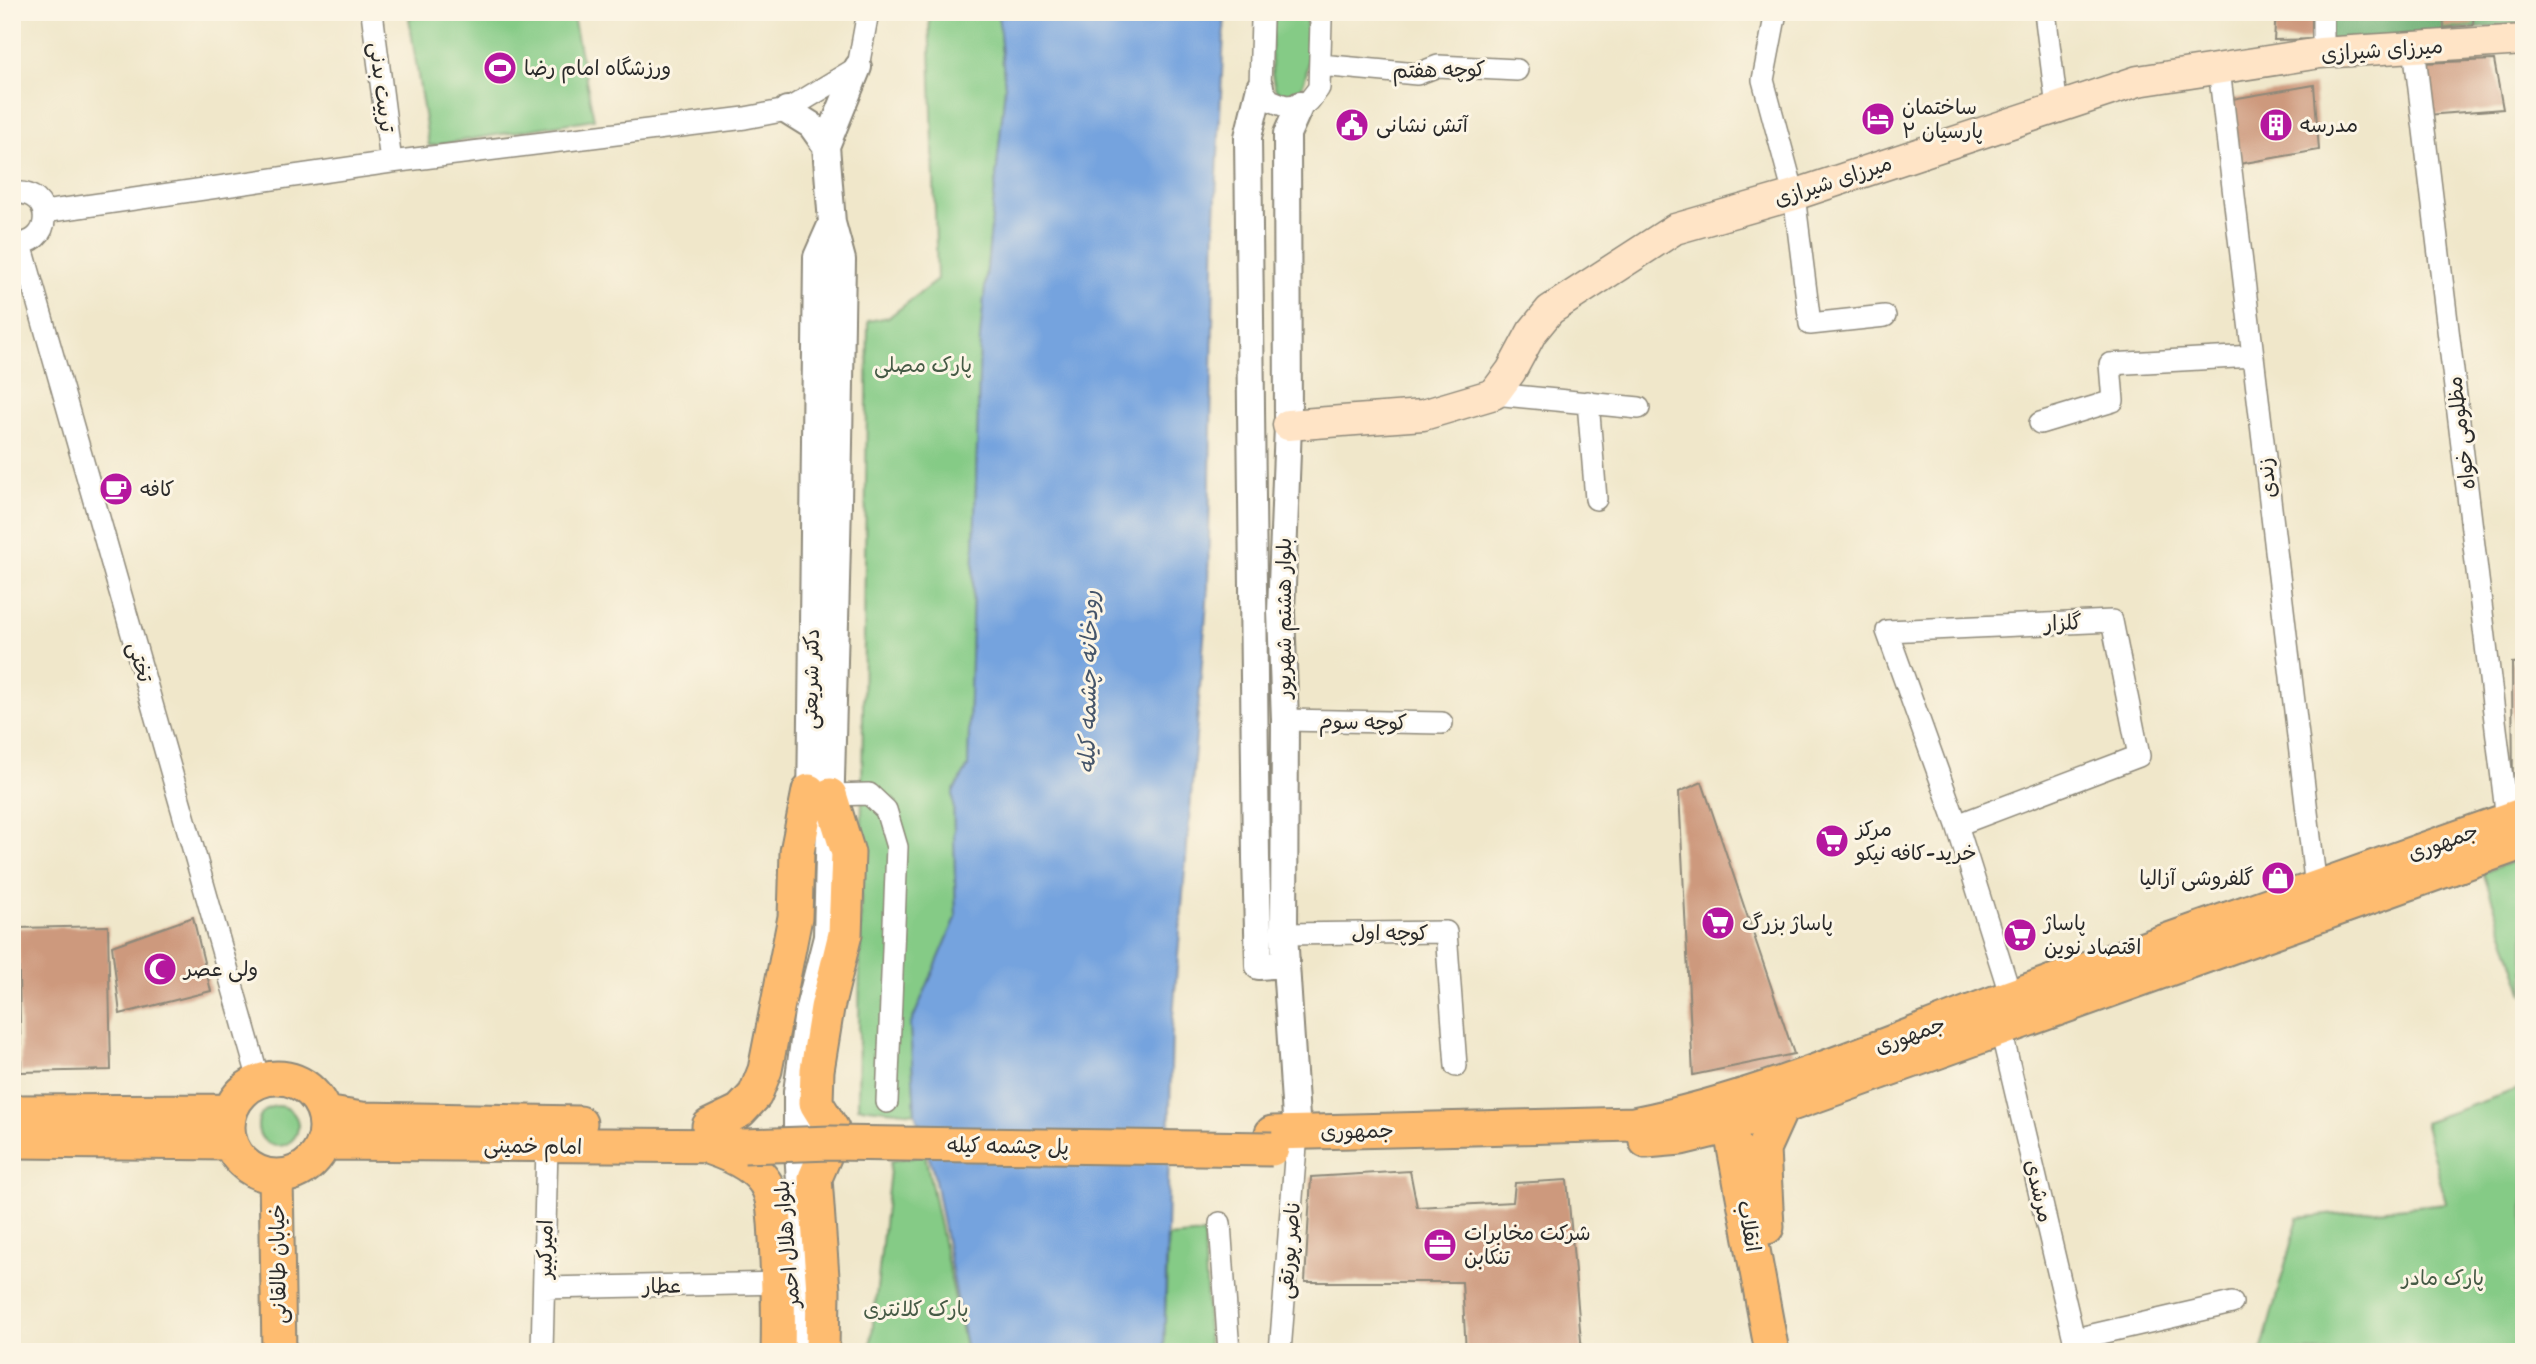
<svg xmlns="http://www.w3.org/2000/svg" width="2536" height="1364" font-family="Sriracha,'Playpen Sans Arabic',sans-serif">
	<rect width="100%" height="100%" fill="#fcf5e5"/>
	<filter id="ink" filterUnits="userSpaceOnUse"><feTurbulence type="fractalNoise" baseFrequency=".0143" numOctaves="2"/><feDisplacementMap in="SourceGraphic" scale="14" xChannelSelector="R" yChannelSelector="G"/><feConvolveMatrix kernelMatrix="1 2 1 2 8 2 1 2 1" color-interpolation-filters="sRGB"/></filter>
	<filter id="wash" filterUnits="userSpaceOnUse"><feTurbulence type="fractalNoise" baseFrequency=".00686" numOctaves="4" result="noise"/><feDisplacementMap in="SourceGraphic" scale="28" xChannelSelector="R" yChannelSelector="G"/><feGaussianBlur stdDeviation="1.57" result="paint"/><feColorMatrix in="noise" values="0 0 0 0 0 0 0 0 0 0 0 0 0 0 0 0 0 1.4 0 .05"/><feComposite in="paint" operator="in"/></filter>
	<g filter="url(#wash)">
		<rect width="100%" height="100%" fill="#f0e7ca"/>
		<path fill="#85cb86" stroke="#587b58" stroke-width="2" d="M451,12H572L594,119L429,146L409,18Z
			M929,12H998L1005,87L980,338L968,767L953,792L956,918L910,1026L915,1113L858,1107L868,321L889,317L937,280Z
			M1278,12H1301L1306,20C1308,39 1314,88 1291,95L1277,91C1269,80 1269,22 1278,12Z
			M2524,858V995L2483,872Z
			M2524,1087V1352H2261L2298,1218L2446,1203L2424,1122Z
			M258 1126a20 20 0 1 1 40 0a20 20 0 1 1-40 0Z
			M925,1154L966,1352H870L891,1161Z
			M1204,1234L1209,1352H1164L1168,1237Z"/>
		<path fill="#6caf73" stroke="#4c6d4f" stroke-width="2" d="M2323,12H2524V22L2502,26L2323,43Z"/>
		<path fill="#74a3de" stroke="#506784" stroke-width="2" d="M998,12H1225L1215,218L1208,590L1172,1029L1164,1352H967L933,1170L915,1113L910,1026L956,918L953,792L968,767L980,338L1005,87Z"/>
		<g id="blocks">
			<path fill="#cd997d" d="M2276,12H2319L2318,39L2274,40Z
				M2443,12H2474L2473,25L2444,28Z
				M2497,12H2524V15L2515,19L2497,16Z
				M2494,60L2503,109L2427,115L2422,63Z
				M2314,85L2319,150L2239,164L2232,99Z
				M2524,662V786L2513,789L2512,663Z
				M1702,782L1794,1054L1693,1075L1679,792Z
				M193,917L211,991L120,1014L112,946Z
				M108,926L111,1070L21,1072L18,928Z
				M1410,1171L1417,1207L1513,1202L1515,1183L1567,1180L1582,1352H1466L1462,1282H1305L1311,1177Z"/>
		</g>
	</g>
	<g filter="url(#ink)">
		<use href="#blocks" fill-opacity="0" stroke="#8e897a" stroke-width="2"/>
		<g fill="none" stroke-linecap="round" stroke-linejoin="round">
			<defs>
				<path id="minor" d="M372,12L391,162
					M1265,12L1262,20L1260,87L1270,100L1285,106L1301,105L1309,101L1319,88L1321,21L1317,12
					M1776,12L1763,80L1794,195L1810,324L1885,316
					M2045,12L2057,108
					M2414,47L2507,820
					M2320,53L2323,43V12
					M1320,65L1417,74L1438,66L1517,70
					M2219,69L2316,888
					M12,193C56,188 54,249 12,243
					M44,212L391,162L745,118L787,110L858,67L868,12
					M21,244L259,1080
					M1494,394L1639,408
					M1588,402L1596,499
					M2040,423L2113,401L2110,364L2253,356
					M1285,720L1442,723
					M830,795L869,794L886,810L897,847L887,1102
					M1957,825L2139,756L2112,621L1887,631L1957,825L2011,997
					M1284,934L1446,932L1456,1066
					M2001,1030L2077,1352
					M1220,1223L1229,1352
					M544,1288L779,1283
					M2075,1339L2232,1303
					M542,1352L547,1146
					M1280,1352L1297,1133"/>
				<path id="tertiary" d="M1260,87L1248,137L1256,858L1259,966L1285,964
					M787,110L811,125L826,146
					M811,810L817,257L832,223
					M1297,1133L1284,934L1285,720L1281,612L1288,425L1287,134L1300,105
					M806,1343V1275L797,1135V1092L808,1012L827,937L838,503L842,260L832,223L826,146L858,67"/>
				<path id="secondary" d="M1288,425L1423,415L1494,394L1511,371L1532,332L1550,310L1675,229L1794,195L2138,81L2320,53L2524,40"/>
				<path id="primary" d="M830,795L848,853L845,934L827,1008L817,1070L816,1103L832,1129
					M228 1127a49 49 0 1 1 98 0a49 49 0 1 1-98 0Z
					M1724,1104L1730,1126L1772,1352
					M12,1112L229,1111
					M325,1113L362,1119L580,1123
					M709,1126L740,1111L755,1095L765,1070L795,917L797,852L809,791
					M1272,1133L1634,1124C1763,1098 1886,1043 2010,997C2181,935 2353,875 2524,814
					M12,1141L229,1143
					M1646,1141L1681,1138L1730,1126L2524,842
					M323,1143L744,1146
					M710,1148C731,1155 760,1167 769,1190C775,1204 775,1224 776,1239C778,1277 779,1314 778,1352
					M276,1176L279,1352
					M1767,1227L1763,1149L1782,1107
					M822,1352L823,1291L815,1178L830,1143"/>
			</defs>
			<use href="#minor" stroke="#8e897a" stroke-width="24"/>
			<use href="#tertiary" stroke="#8e897a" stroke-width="30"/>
			<use href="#secondary" stroke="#8e897a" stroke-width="33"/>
			<use href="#primary" stroke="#8e897a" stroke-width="37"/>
			<use href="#minor" stroke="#fff" stroke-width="21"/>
			<use href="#tertiary" stroke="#fff" stroke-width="26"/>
			<use href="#secondary" stroke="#ffe4c6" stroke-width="30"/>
			<use href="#primary" stroke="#febc70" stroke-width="33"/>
			<defs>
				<path id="primary-bridge" d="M744,1146L830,1143L1272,1149"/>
			</defs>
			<use href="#primary-bridge" stroke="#8e897a" stroke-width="37" stroke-linecap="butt"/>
			<use href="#primary-bridge" stroke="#febc70" stroke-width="33"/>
		</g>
	</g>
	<defs>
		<symbol id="stadium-disc" viewBox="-11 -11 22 22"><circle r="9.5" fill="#b5179e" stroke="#fcf5e5"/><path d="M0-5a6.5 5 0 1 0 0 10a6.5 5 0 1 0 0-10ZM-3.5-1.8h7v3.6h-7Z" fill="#fff"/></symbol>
		<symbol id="hotel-disc" viewBox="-11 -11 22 22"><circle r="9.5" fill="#b5179e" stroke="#fcf5e5"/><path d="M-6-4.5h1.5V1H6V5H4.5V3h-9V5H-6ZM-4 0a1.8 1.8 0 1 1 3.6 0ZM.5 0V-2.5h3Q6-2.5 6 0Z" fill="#fff"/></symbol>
		<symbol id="civic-disc" viewBox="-11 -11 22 22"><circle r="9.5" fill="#b5179e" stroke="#fcf5e5"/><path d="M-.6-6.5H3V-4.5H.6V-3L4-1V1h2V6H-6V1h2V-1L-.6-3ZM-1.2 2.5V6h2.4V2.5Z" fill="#fff"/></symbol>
		<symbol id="building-disc" viewBox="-11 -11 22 22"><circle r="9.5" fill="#b5179e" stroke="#fcf5e5"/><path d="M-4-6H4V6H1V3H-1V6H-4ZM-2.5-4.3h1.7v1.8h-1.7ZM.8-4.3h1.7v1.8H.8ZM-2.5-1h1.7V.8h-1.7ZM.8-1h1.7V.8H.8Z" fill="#fff"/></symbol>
		<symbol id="cafe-disc" viewBox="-11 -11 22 22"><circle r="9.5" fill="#b5179e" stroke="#fcf5e5"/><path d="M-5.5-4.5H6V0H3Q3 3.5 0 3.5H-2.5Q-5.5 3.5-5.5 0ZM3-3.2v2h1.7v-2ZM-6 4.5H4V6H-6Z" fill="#fff"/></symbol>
		<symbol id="supermarket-disc" viewBox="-11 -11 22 22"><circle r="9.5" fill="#b5179e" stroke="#fcf5e5"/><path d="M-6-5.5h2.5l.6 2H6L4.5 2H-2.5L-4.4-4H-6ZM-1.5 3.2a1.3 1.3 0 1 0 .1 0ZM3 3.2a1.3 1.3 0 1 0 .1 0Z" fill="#fff"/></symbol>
		<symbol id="shop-disc" viewBox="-11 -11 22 22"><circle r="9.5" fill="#b5179e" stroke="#fcf5e5"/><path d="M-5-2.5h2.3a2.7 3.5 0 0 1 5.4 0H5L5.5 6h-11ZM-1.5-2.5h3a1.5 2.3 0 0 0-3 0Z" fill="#fff"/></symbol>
		<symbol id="mosque-disc" viewBox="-11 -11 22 22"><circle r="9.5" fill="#b5179e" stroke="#fcf5e5"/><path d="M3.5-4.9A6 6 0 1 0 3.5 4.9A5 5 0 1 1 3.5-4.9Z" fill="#fff"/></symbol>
		<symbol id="office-disc" viewBox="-11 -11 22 22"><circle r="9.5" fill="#b5179e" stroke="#fcf5e5"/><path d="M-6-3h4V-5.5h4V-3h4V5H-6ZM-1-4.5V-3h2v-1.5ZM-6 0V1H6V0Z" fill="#fff"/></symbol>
	</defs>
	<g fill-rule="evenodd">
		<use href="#stadium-disc" x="481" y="49" width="38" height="38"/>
		<use href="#hotel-disc" x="1859" y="100" width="38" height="38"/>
		<use href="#civic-disc" x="1333" y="106" width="38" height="38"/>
		<use href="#building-disc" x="2257" y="106" width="38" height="38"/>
		<use href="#cafe-disc" x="97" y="470" width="38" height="38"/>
		<use href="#supermarket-disc" x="1813" y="822" width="38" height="38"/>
		<use href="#shop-disc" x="2259" y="859" width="38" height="38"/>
		<use href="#supermarket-disc" x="1699" y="904" width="38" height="38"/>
		<use href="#supermarket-disc" x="2001" y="916" width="38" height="38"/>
		<use href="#mosque-disc" x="141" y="950" width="38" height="38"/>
		<use href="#office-disc" x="1421" y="1226" width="38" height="38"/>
	</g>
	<g text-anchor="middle" stroke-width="6" stroke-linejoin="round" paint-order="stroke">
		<g font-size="21" fill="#2b2b2b" stroke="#fcf5e5">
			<text transform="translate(2382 50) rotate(-4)" y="7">میرزای شیرازی</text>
			<text transform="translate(1439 70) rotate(-1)" y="7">کوچه هفتم</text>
			<text transform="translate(382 87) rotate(83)" y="7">تربیت بدنی</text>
			<text transform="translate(1833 181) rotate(-18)" y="7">میرزای شیرازی</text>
			<text transform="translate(2461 433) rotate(-97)" y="7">مظلومی خواه</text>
			<text transform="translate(2267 478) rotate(-97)" y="7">زندی</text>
			<text transform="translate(1284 618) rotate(-90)" y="7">بلوار هشتم شهریور</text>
			<text transform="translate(2063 623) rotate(-3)" y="7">گلزار</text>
			<text transform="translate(140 662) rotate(74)" y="7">تختی</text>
			<text transform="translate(811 679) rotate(-89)" y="7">دکتر شریعتی</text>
			<text transform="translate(1363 722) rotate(1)" y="7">کوچه سوم</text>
			<text transform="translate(2443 842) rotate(-20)" y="7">جمهوری</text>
			<text x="1390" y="940">کوچه اول</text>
			<text transform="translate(1910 1035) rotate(-20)" y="7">جمهوری</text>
			<text transform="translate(1357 1131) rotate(-1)" y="7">جمهوری</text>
			<text transform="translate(533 1146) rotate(1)" y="7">امام خمینی</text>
			<text transform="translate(1008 1146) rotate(1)" y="7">پل چشمه کیله</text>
			<text transform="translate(2039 1191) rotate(77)" y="7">مرشدی</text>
			<text transform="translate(1749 1226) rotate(80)" y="7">انقلاب</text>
			<text transform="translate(787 1244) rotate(-95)" y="7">بلوار هلال احمر</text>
			<text transform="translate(545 1249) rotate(-89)" y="7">امیرکبیر</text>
			<text transform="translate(1289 1250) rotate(-85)" y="7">ناصر پورتقی</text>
			<text transform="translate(278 1264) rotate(-91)" y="7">خیابان طالقانی</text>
			<text transform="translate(662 1286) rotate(-1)" y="7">عطار</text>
		</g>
		<g font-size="21" fill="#2b2b2b" stroke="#fcf5e5" text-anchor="start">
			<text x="524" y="75">ورزشگاه امام رضا</text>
			<text x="1902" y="114">ساختمان<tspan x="1902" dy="24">پارسیان ۲</tspan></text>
			<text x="1376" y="132">آتش نشانی</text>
			<text x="2300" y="132">مدرسه</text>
			<text x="140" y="496">کافه</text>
			<text x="1856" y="836">مرکز<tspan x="1856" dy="24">خرید-کافه نیکو</tspan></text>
			<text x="2254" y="885" text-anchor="end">گلفروشی آزالیا</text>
			<text x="1742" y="930">پاساژ بزرگ</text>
			<text x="2044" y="930">پاساژ<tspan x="2044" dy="24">اقتصاد نوین</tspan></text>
			<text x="184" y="976">ولی عصر</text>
			<text x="1464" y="1240">شرکت مخابرات<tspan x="1464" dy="24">تنکابن</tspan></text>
		</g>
		<g font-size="21" fill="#465b46" stroke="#fcf5e5">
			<text x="923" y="372">پارک مصلی</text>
			<text x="2443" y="1285">پارک مادر</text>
			<text x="916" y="1316">پارک کلانتری</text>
		</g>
		<g font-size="23" font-style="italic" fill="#45556a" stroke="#fcf5e5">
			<text transform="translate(1088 682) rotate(-89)" y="8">رودخانه چشمه کیله</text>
		</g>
	</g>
	<rect width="2536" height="1364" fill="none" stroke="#fcf5e5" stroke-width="42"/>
</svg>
